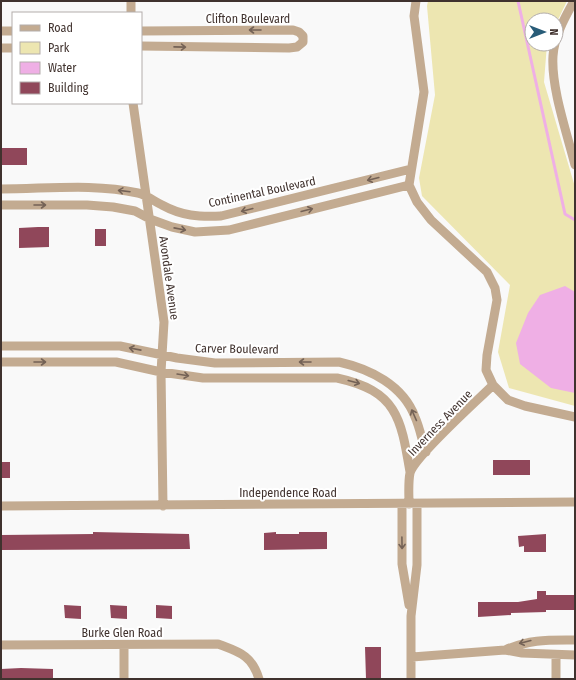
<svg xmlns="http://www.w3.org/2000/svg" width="576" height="680" font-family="'Fira Sans Condensed',sans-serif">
	<rect width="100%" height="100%" fill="#f9f9f9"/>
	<path fill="#ede6b1" d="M428,1H567L556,24V20H532V44H547L544,82L575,187V406L509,388L498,352L510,285L422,196L419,178L435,95L427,6Z"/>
	<path fill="#efafe5" d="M565,286L575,292V393L551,388L520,364L516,343L528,313L540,295Z"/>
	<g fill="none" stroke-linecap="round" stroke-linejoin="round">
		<path stroke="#efafe5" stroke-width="3" d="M518,1L565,214L575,220"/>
	</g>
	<path fill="#90475a" d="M1,148H27V165H1Z
		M38,227H49V247L19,248V228Z
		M95,229H106V246H95Z
		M493,460H530V475H493Z
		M1,462H10V478H1Z
		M93,532L189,534L190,549L1,550V535L93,534Z
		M276,532V534H299V532H327V549L264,550V533Z
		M546,534V552H524V546L519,547L518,536Z
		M537,591H546V595H575V610H546V612L511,613V615L478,617V602H518L537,599Z
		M64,605L81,606V619L65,618Z
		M110,605L127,606V619L111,618Z
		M156,605L172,606V619L156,618Z
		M365,647H381V679H366Z
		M21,668L53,669V679H1V669Z"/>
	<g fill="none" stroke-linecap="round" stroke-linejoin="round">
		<path stroke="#c3ab91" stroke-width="9" d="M416,1L414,16L424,92L409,185L417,202L431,220L487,272L495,288L497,300L487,355L486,370L493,385L508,400L525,406L575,417
			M574,1C565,17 554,37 553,56C551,88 567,133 575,165
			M131,13V1
			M1,31H13
			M141,31L293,30L299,32L303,36V42L297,47L289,48L141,46
			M1,48H13
			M133,103L164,322L161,372L163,506
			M1,189C46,189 94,183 138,193C146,195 154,201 162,205C182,216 199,217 221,216L411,169
			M1,205H87L113,207L135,211L150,219L172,227L195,232L229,230L409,185
			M1,346H120L177,358L215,363L339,362C370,369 403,385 415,417C420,428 422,441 426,452
			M1,362H116L161,372L203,378H337C397,391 401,418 410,472
			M402,504V564L409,605
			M409,504C409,495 408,483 410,473C415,456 477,401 493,385
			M1,506L575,502
			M1,645L218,644C239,652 252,655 259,679
			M505,650C530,639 548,640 575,640
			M556,655V679
			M412,657L505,650L522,653L575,655
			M124,679V645
			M411,679V616L417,565V504"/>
	</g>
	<defs><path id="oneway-shaft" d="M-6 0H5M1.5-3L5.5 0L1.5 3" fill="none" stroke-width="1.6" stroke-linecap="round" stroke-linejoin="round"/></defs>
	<g stroke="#746256">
		<use href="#oneway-shaft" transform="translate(255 30) rotate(180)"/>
		<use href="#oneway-shaft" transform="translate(180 47) rotate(1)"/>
		<use href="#oneway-shaft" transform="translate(373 179) rotate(166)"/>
		<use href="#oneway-shaft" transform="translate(124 191) rotate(-173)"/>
		<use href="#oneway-shaft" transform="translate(40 205)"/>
		<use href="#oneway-shaft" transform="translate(247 210) rotate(166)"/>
		<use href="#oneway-shaft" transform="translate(307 210) rotate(-14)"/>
		<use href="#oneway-shaft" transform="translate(180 229) rotate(11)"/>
		<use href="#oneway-shaft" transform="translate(135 349) rotate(-169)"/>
		<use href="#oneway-shaft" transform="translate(40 362)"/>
		<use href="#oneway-shaft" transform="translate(305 362) rotate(180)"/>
		<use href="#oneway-shaft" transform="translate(183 375) rotate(9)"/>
		<use href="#oneway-shaft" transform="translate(354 382) rotate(15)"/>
		<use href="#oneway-shaft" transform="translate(414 415) rotate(-114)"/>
		<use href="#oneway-shaft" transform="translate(402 543) rotate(89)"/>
		<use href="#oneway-shaft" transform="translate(525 642) rotate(166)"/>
	</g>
	<g text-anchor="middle" stroke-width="4" stroke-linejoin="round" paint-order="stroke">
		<g font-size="12" fill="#40322e" stroke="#fff">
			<text x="248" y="23">Clifton Boulevard</text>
			<text transform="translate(262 192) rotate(-12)" y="4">Continental Boulevard</text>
			<text transform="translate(169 278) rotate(82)" y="4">Avondale Avenue</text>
			<text transform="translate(237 349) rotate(1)" y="4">Carver Boulevard</text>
			<text transform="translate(440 423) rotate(-46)" y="4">Inverness Avenue</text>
			<text x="288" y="497">Independence Road</text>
			<text x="122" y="637">Burke Glen Road</text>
		</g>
	</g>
	<rect width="576" height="680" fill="none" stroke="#40322e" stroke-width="4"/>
	<rect x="12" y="12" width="130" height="92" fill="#ffffff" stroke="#b3adab"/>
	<rect x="20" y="25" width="20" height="6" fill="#c3ab91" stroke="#b3adab"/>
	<text x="48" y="32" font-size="12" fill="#40322e">Road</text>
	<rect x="20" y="42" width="20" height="12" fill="#ede6b1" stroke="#b3adab"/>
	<text x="48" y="52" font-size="12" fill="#40322e">Park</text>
	<rect x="20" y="62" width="20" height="12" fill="#efafe5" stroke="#b3adab"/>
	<text x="48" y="72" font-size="12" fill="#40322e">Water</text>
	<rect x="20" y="82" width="20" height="12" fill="#90475a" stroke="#b3adab"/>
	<text x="48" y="92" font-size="12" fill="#40322e">Building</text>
	<g transform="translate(544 32) rotate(90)"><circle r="19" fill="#ffffff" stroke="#b3adab"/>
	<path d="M0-3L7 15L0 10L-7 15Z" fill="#285c78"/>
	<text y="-6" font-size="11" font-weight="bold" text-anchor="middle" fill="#40322e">N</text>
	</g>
</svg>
